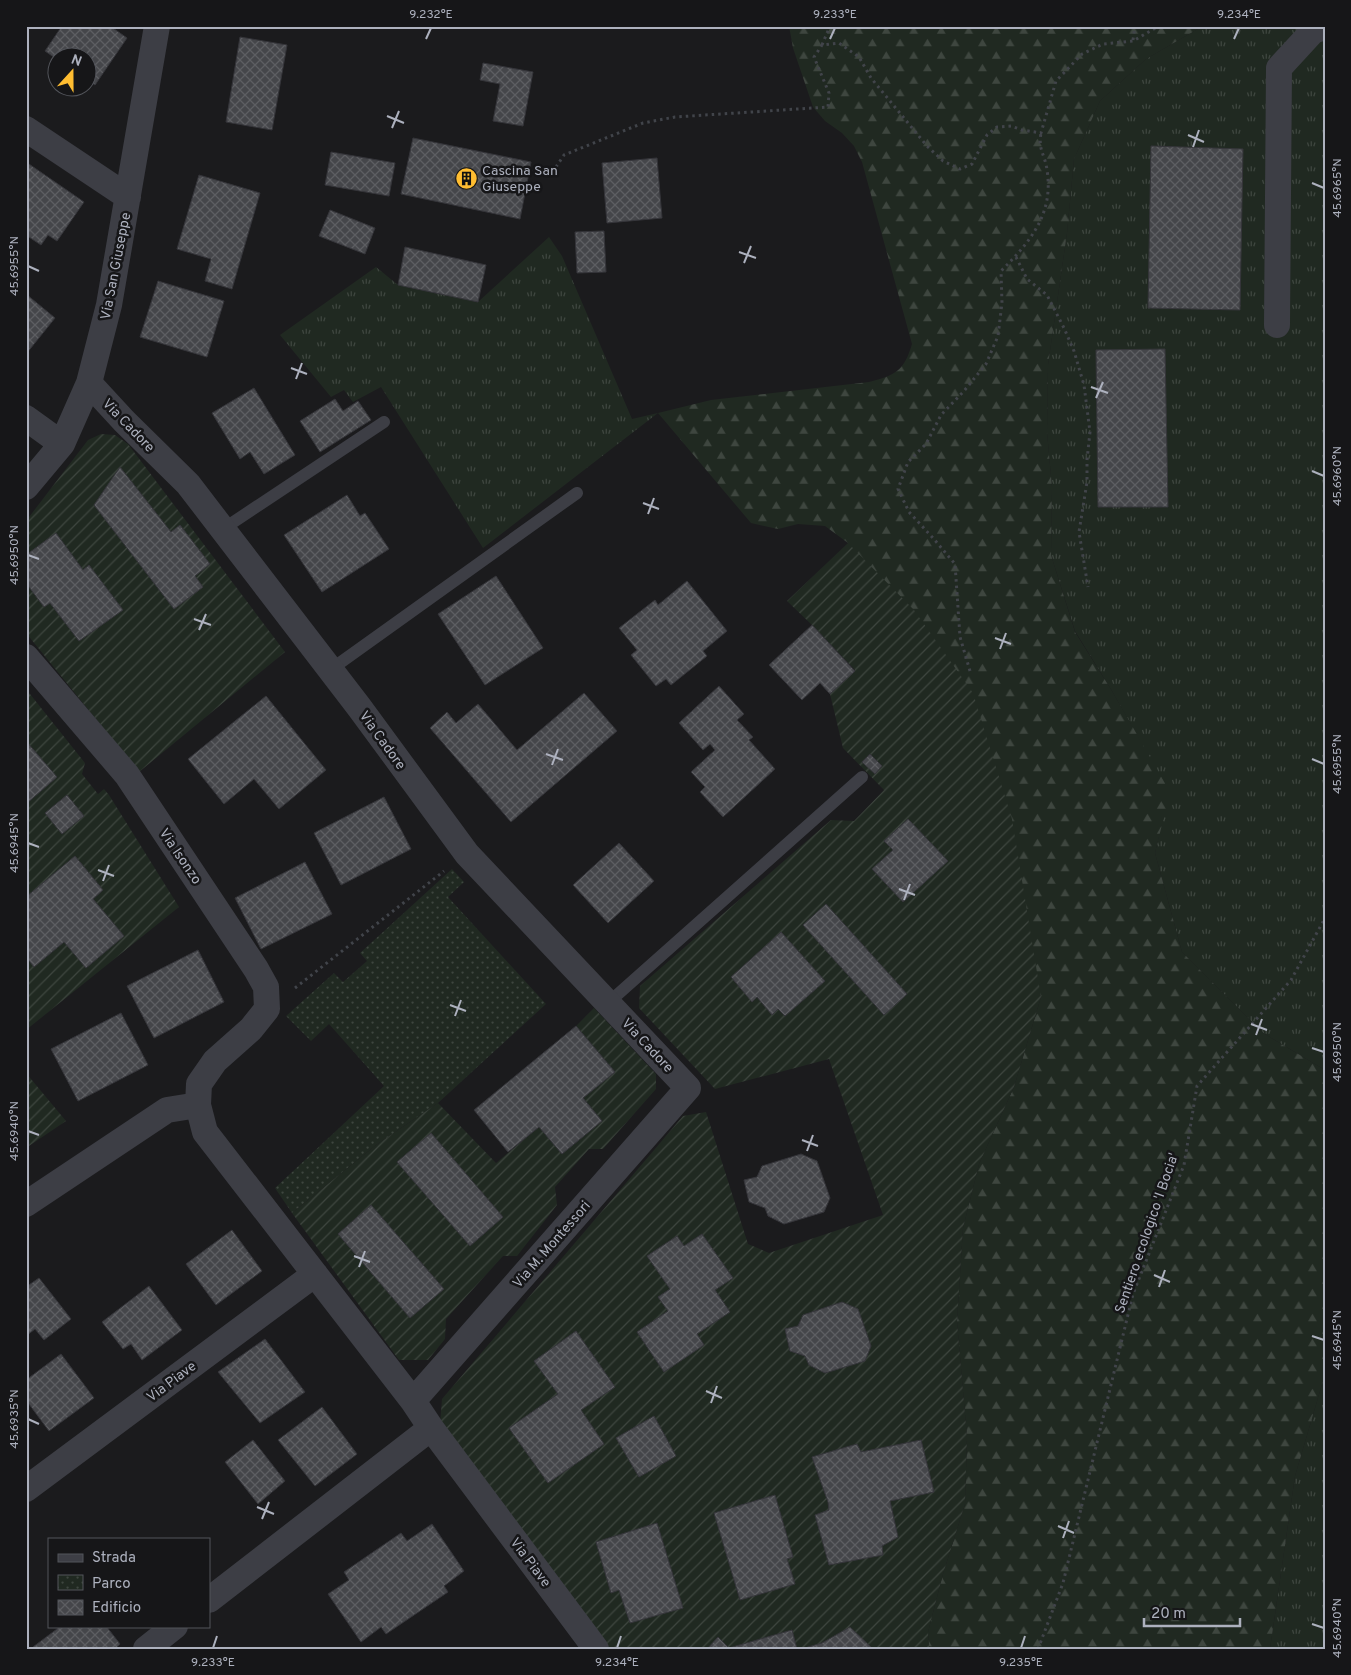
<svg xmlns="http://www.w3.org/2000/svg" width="1351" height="1675" font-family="Overpass,sans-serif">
	<defs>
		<pattern id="grass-tufts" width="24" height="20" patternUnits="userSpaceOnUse" patternTransform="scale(1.25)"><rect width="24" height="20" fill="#202921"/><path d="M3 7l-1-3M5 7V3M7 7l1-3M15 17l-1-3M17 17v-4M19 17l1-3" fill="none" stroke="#3e463f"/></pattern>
		<pattern id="forest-firs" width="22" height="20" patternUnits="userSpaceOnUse" patternTransform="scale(1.25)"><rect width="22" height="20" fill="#202921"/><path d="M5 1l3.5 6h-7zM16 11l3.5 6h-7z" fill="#3e463f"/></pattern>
		<pattern id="park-dots" width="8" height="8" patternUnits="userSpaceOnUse" patternTransform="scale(1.25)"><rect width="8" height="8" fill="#202921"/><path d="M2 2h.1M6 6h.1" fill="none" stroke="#3e463f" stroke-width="1.8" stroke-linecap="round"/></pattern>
		<pattern id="garden-furrows" width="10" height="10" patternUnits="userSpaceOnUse" patternTransform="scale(1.25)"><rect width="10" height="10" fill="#202921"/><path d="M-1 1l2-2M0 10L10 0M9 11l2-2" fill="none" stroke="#3e463f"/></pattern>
		<pattern id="building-cross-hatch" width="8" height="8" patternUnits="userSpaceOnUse" patternTransform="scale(1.25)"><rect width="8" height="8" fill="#45464a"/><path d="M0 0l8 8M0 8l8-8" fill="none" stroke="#5d5e62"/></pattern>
	</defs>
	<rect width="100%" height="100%" fill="#1b1b1d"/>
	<path fill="url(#grass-tufts)" d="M1203,26H1325V1070L1263,1033L1182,952L1155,853L1169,792L1112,691L1075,631L1051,555L1052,487L1047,432L1048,365L1067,233L1074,159L1100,101L1146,59Z
		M549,237L562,256L632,419L658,413L483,548L381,387L353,402L344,390L331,397L280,335L376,267L398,285L478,302Z
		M1325,1374V1649H1270L1295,1476Z"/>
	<path fill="url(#forest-firs)" d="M789,26H1203L1146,59L1100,101L1074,159L1067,233L1048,365L1047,432L1052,487L1051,555L1075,632L1112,691L1170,792L1155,853L1182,952L1263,1033L1325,1070V1374L1295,1476L1270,1649H929L928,1632L943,1574L965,1504L967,1437L957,1322L963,1228L979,1164L1014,1087L1041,997L848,543L825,526L798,524L778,529L751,523L658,413L711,400L869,382C896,375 904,371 912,344L862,162L854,146L842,133L825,121L813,107L793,48Z"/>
	<path fill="url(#park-dots)" d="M452,869L464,882L448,897L546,1004L438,1103L376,1145L292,1213L275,1188L384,1086L329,1024L311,1041L286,1016L334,973L343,982L367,961L360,953Z"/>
	<path fill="url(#garden-furrows)" d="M101,434L115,435L128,444L285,652L139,772L26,633V521L88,440Z
		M848,543L914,610L973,693L1012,819L1041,997L1014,1087L979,1164L963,1228L957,1322L967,1437L965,1504L943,1574L928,1632L929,1649H609L440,1424L442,1399L683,1116L706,1112L748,1244L769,1253L883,1215L829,1059L715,1089L639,1008L640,986L831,820L854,821L884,790L843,748L830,694L855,670L812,625L787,601Z
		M26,689L85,763L82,774L98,794L104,789L109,795L179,907L26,1030Z
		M594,1008L656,1074V1089L603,1149H589L555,1187L557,1205L517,1256H503L446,1319L445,1339L428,1360H399L292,1213L376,1145L438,1103L496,1163L539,1127L562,1154L602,1121L583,1098L615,1072L576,1026Z
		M26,1073L66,1121L26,1148Z"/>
	<path fill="url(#building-cross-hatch)" stroke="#35353a" d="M62,26H110L127,38L95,85L88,80V58H58V60L45,51Z
		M240,37L287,45L272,130L226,122Z
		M483,63L533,72L523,126L493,121L500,84L480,80Z
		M413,138L531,162L520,219L401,194Z
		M1151,146L1243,149L1240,310L1148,308Z
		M331,152L395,163L389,196L325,185Z
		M657,158L662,218L607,223L602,163Z
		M26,162L84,202L57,241L48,235L41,245L26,235Z
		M199,175L260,193L232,289L205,281L211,259L177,249Z
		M330,210L375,228L365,254L319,236Z
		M604,231L606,272L577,273L575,232Z
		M405,247L486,265L478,302L398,285Z
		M158,281L224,301L207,357L140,337Z
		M26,294L55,318L26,354Z
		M1165,349L1168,507H1098L1096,350Z
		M254,388L295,455L264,474L250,452L240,459L212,413Z
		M335,399L343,411L358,401L371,420L320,452L300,421Z
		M120,467L171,532L180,525L210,564L195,576L203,587L174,609L94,505Z
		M347,495L360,516L365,513L389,549L322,592L284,535Z
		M56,533L83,570L89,565L123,610L79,641L50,603L44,607L26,583V555Z
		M496,576L543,648L485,685L438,614Z
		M687,581L727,631L703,651L707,656L671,685L666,679L656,686L631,655L637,650L619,628L655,600L658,605Z
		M812,625L855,671L830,694L820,683L802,700L769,665Z
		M719,686L744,714L737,720L753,737L749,740L775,769L723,817L700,792L705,787L691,772L715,750L710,744L703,750L679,723Z
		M584,693L617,731L511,822L430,728L447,712L456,723L478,704L517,750Z
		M266,696L326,770L279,809L254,779L224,804L188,759Z
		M26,741L57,777L26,804Z
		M870,754L882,766L875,774L862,762Z
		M67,795L84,816L62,834L45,813Z
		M384,797L411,849L341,885L314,833Z
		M908,819L948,861L903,902L872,869L893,850L884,841Z
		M619,843L654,881L608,923L573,885Z
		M75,856L103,890L93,899L124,936L86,968L64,942L34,967L26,957V897Z
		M305,862L332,914L261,949L235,898Z
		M826,904L907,994L884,1015L803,925Z
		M781,932L825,981L785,1016L778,1009L772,1015L757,997L752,1002L731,977Z
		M198,950L224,1002L154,1038L127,986Z
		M121,1013L148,1065L78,1101L51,1049Z
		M576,1026L615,1072L583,1098L602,1121L562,1154L539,1127L508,1152L474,1110Z
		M431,1133L503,1217L470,1246L397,1162Z
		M801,1154L817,1161L830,1198L824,1212L784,1224L768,1216L765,1208L749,1202L744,1180L757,1177L762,1166Z
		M371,1205L444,1289L410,1318L338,1234Z
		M232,1230L262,1271L216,1305L186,1264Z
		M702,1234L733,1278L715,1290L730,1312L697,1334L704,1345L664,1372L637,1332L668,1311L658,1297L670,1289L647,1256L677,1236L684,1246Z
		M39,1278L71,1319L44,1340L35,1329L26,1336V1287Z
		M149,1286L182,1330L142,1360L131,1344L123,1349L102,1322Z
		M842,1302L858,1309L871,1346L865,1361L825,1373L809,1365L805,1356L790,1351L785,1329L798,1326L803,1315Z
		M576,1331L615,1387L581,1410L604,1444L548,1483L509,1428L558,1394L534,1361Z
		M265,1339L305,1392L260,1423L218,1372Z
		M61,1354L94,1398L49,1431L26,1400V1380Z
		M322,1407L357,1454L315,1486L278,1440Z
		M654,1416L676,1456L639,1477L616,1438Z
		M253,1440L285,1481L258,1504L225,1462Z
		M921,1440L934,1492L890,1501L898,1537L882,1546L883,1555L829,1565L815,1515L829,1510L828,1502L812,1457L857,1444L861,1452Z
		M775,1495L793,1557L787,1559L795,1584L740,1600L714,1513Z
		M657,1523L683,1608L630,1623L619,1590L611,1593L596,1542Z
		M432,1524L464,1571L444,1586L448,1592L386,1634L381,1627L361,1642L328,1594L349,1580L344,1572L401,1533L407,1541Z
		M61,1626H106L120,1644L115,1649H34L33,1647Z
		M850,1627L873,1649H801L822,1643Z
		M792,1630L797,1649H707L718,1637L729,1648Z"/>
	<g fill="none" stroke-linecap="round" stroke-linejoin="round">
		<path stroke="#41444a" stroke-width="3" stroke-dasharray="2.5 4" stroke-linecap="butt" d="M1133,40L1135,26
			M822,45L830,26
			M556,167L564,155L643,123L675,117L828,107L829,93L814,57L822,45L839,43L859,57L871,78L927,146L943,161L960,169L972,164L987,135L997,127L1011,126L1022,130L1041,133L1056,81L1082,54L1103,44L1133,41L1159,26
			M1016,257L1027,279L1047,295L1064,328L1074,351L1084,385L1090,432L1087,460V482L1079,532L1088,587
			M970,671L960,637L955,564L933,538L909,512L898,489L908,462L926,444L941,415L964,391L986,364L998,336L1002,303L1001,271C1030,242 1054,214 1047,170C1045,154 1038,151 1041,133
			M295,988L444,871
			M1038,1649L1063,1583L1133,1294L1184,1165L1197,1086L1291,980L1325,918"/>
		<path stroke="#3d3e45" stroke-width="12" d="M223,529L384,422
			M330,670L577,493
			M608,1003L862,777"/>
		<path stroke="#3d3e45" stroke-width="26" d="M26,129L128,197
			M1277,325L1279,68L1313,31L1325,27
			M89,383L124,421L188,484L359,707L467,854L688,1088L413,1401
			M26,418L62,444
			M26,487L62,444L89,383L109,305L157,26
			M26,657L127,775L256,969L266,987L267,1009L251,1029L215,1061L199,1084L198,1105L205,1132L413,1401L431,1428L596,1649
			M26,1204L167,1110L198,1105
			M26,1489L315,1274
			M209,1600L431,1428
			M146,1649L175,1626"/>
	</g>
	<path fill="none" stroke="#adb1be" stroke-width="2" d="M426,39L431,28M830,39L835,28M1234,39L1239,28M387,116L404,123M392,128L399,111M1188,135L1204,142M1193,147L1199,130M1312,183L1324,188M739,252L756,258M744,263L751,246M28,266L39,271M291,368L307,374M296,379L302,363M1091,387L1108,393M1096,398L1103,382M1312,471L1324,476M643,503L659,509M648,514L654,498M28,555L39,559M194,619L211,625M199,630L206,614M995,638L1011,644M1000,649L1006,633M546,754L563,760M1312,759L1324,764M552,765L558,749M28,843L39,847M98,870L114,876M103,881L109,865M899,889L915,895M904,900L910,884M450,1005L466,1011M455,1016L461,1000M1251,1024L1267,1030M1256,1035L1262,1019M1312,1048L1324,1052M28,1131L39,1135M802,1140L818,1146M807,1151L813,1135M354,1256L370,1262M359,1267L365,1251M1154,1275L1170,1282M1159,1287L1165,1270M1312,1336L1324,1340M706,1391L722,1398M711,1403L717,1386M28,1419L39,1424M257,1507L274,1514M262,1519L269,1502M1058,1526L1074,1533M1063,1538L1069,1521M1312,1624L1324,1628M213,1648L217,1636M617,1648L621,1636M1021,1648L1025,1636"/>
	<defs>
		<symbol id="building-disc" viewBox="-11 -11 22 22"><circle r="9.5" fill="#ffbd31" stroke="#161618"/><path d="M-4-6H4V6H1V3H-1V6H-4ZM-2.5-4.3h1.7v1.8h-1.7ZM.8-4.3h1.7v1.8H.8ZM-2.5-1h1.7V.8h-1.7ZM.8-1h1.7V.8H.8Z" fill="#111"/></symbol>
	</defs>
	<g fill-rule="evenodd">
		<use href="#building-disc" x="454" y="166" width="25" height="25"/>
	</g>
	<g text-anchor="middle" stroke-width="5" stroke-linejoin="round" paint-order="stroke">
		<g font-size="14" fill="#adb1be" stroke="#161618" text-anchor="start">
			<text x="482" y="175">Cascina San<tspan x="482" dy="16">Giuseppe</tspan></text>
		</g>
		<g font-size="14" fill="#adb1be" stroke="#161618">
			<text transform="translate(115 266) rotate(-79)" y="5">Via San Giuseppe</text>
			<text transform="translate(129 425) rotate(46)" y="5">Via Cadore</text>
			<text transform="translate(383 740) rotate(54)" y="5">Via Cadore</text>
			<text transform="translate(181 856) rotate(56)" y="5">Via Isonzo</text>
			<text transform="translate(648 1045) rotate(47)" y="5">Via Cadore</text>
			<text transform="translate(1146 1233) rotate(-71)" y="5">Sentiero ecologico 'I Bocia'</text>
			<text transform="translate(551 1244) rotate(-49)" y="5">Via M. Montessori</text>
			<text transform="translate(171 1381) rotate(-37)" y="5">Via Piave</text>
			<text transform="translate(531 1562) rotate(53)" y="5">Via Piave</text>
		</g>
	</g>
	<rect width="1351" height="1675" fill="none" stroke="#161618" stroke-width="55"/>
	<rect x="48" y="1538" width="162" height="90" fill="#161618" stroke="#52545a"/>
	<rect x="58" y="1554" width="25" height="8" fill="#3d3e45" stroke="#52545a"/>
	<text x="92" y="1562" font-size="15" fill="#adb1be">Strada</text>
	<rect x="58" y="1575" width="25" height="15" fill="url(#park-dots)" stroke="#52545a"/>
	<text x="92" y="1588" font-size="15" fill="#adb1be">Parco</text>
	<rect x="58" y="1600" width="25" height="15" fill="url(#building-cross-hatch)" stroke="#52545a"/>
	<text x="92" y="1612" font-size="15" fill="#adb1be">Edificio</text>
	<g transform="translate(72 72) rotate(21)"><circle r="24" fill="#161618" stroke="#52545a"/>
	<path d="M0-4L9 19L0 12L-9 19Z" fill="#ffbd31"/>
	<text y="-8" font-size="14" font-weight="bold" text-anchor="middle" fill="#adb1be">N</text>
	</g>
	<path d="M1144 1618v8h96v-8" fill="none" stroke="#adb1be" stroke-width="2.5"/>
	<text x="1151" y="1618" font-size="15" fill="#adb1be" stroke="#161618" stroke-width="4" paint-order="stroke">20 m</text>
	<rect x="28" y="28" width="1296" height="1620" fill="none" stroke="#adb1be" stroke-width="2"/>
	<g font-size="12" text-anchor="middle" fill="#adb1be">
		<text x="431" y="18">9.232°E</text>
		<text x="835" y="18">9.233°E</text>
		<text x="1239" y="18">9.234°E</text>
		<text transform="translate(1337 188) rotate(-90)" y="4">45.6965°N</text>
		<text transform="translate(14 266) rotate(-90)" y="4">45.6955°N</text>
		<text transform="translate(1337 476) rotate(-90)" y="4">45.6960°N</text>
		<text transform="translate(14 555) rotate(-90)" y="4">45.6950°N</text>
		<text transform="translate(1337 764) rotate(-90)" y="4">45.6955°N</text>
		<text transform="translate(14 843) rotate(-90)" y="4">45.6945°N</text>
		<text transform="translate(1337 1052) rotate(-90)" y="4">45.6950°N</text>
		<text transform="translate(14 1131) rotate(-90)" y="4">45.6940°N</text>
		<text transform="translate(1337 1340) rotate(-90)" y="4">45.6945°N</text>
		<text transform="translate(14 1419) rotate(-90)" y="4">45.6935°N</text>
		<text transform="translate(1337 1628) rotate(-90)" y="4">45.6940°N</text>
		<text x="213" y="1666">9.233°E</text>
		<text x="617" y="1666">9.234°E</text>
		<text x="1021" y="1666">9.235°E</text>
	</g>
</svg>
